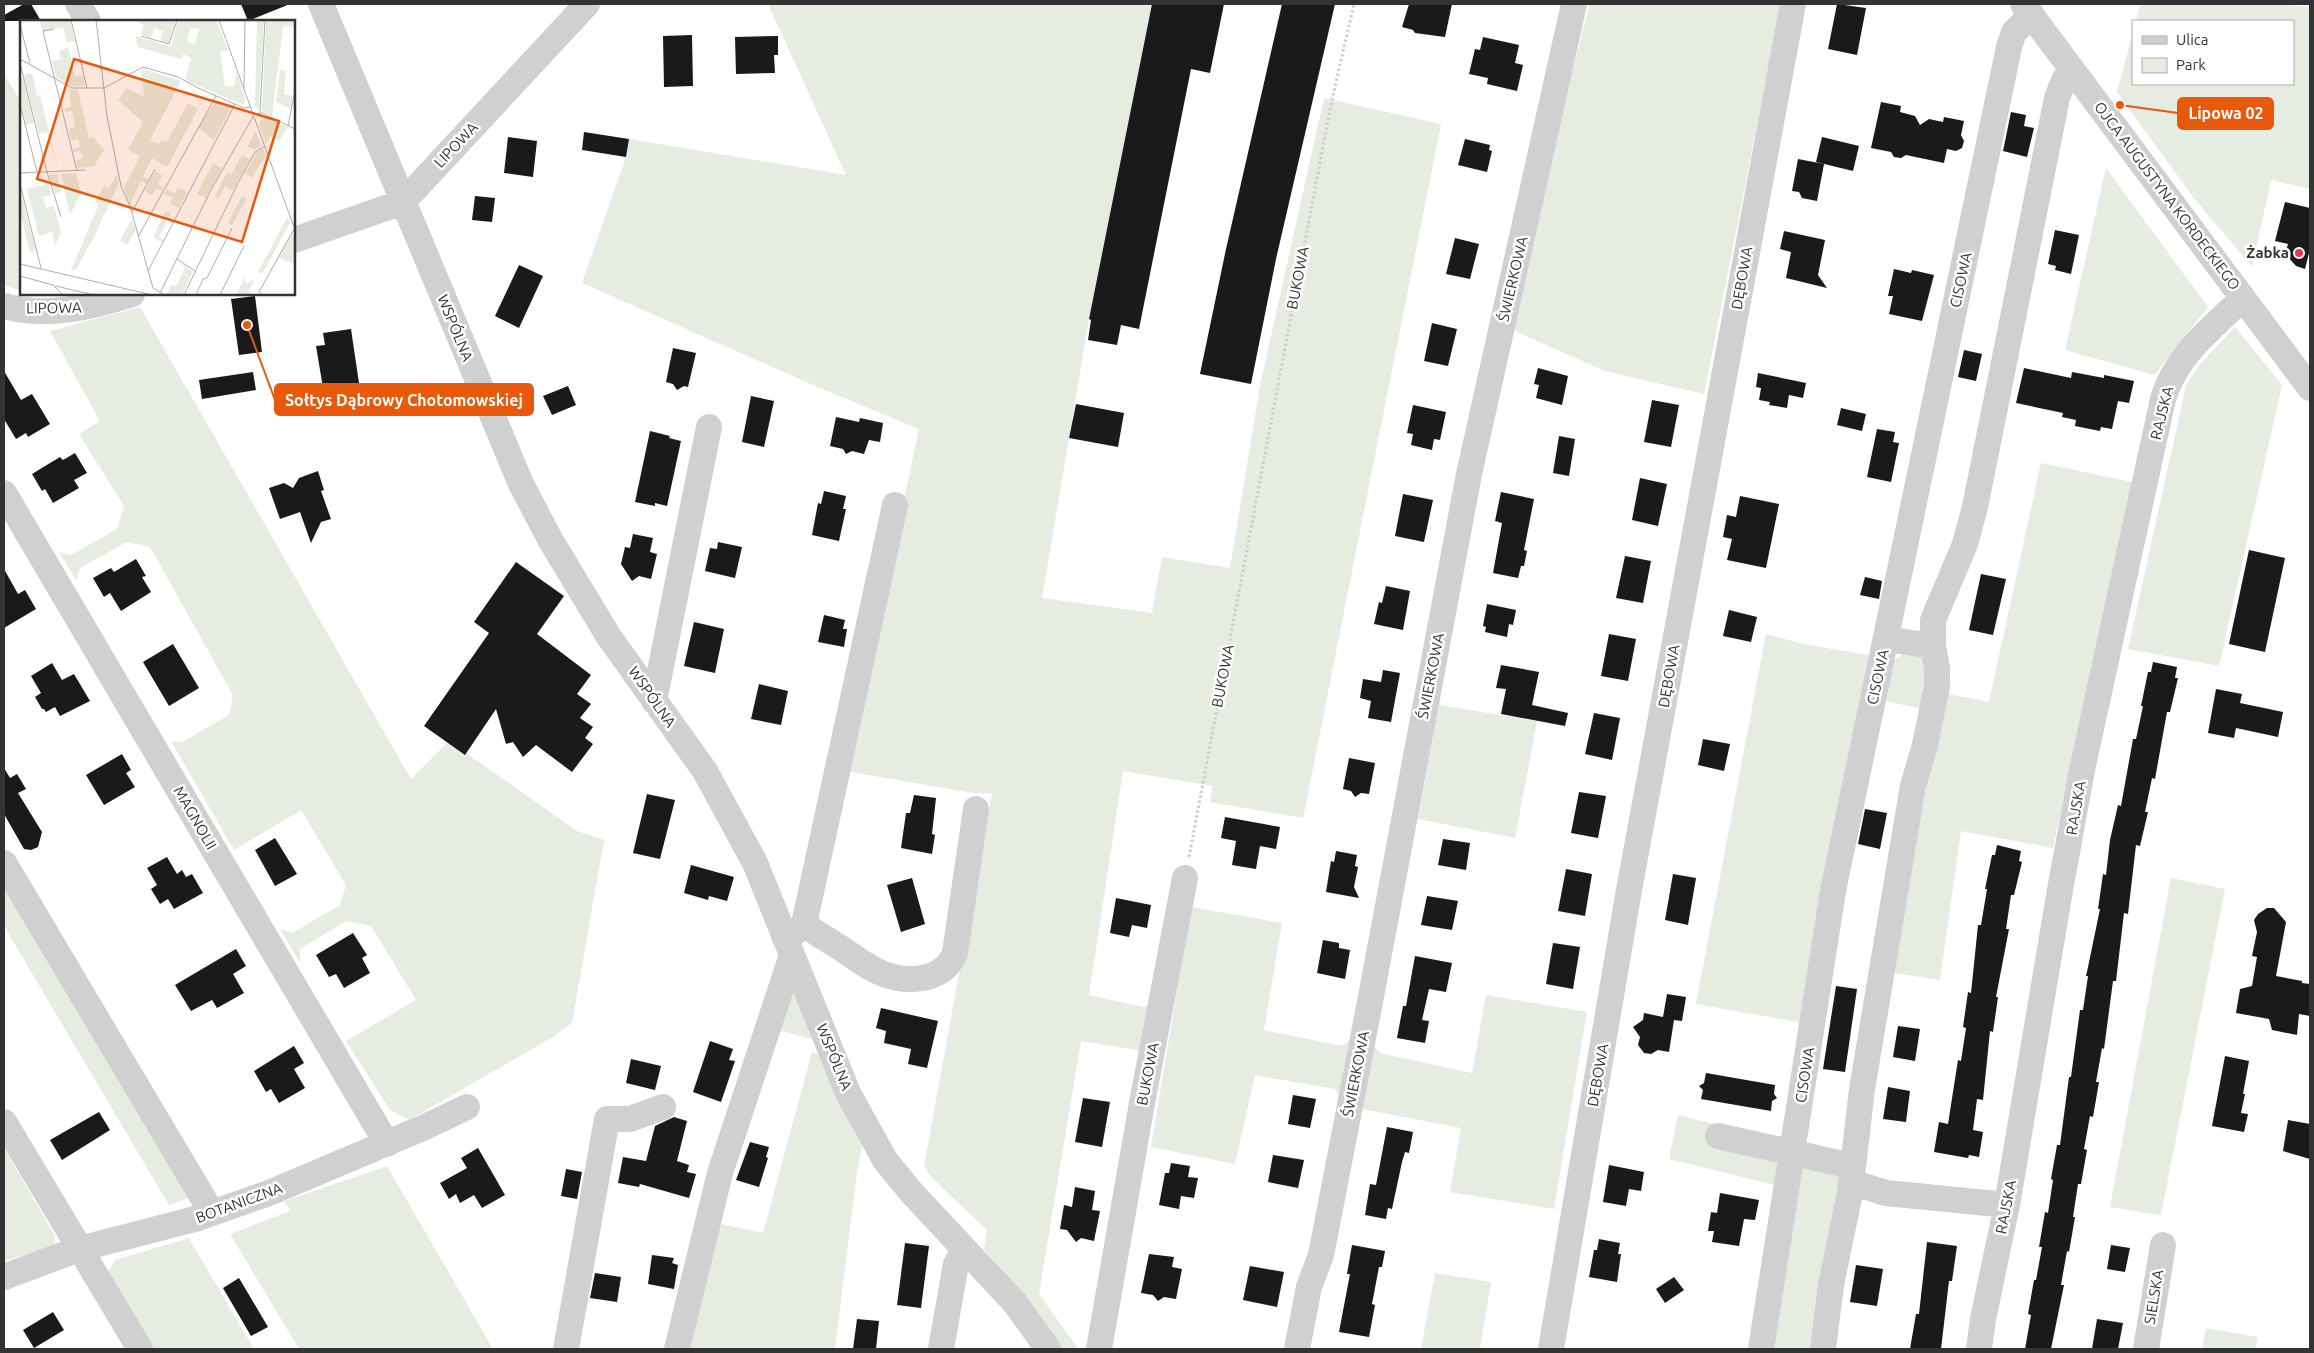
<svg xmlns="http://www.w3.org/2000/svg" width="2314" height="1353" font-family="Ubuntu,sans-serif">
	<rect width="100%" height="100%" fill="#fff"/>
	<path fill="#e6ecdf" d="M768,4H1152L1089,319L1042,598L1152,613L1162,557L1230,568L1260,386L1324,98L1441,124L1303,818L1210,802L1213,786L1123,771L1089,995L1143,1007L1152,1004L1143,1058L1137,1050L1081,1041L1039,1294L1077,1347L1075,1349H1059L984,1249L987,1230L930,1176L924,1166L992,793H972L846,771L919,429L820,388L582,283L626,157L629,139L846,175Z
		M1590,4H1781L1704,394L1605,371L1504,326Z
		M2140,4H2282L2310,7V189L2271,180L2252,267L2193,197L2117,92L2133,32V84H2293V21H2136Z
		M4,73L21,102V291L4,285Z
		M2106,168L2208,307L2154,375L2065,350Z
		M140,307L411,779L449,741L577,831L604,840L572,1023L553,1037L409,1120L390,1110L346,1041L416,1000L371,926L346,921L300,949V963L280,929L292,933L340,905L346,885L301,810L234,850L171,741L182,742L229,715L233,695L150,547L127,542L80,568L76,580L59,552L71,555L117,529L124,506L79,434L100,421L50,331Z
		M2235,327L2282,385L2219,666L2128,649L2186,386L2199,365Z
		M2041,463L2132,482L2053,848L1961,831L1940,980L1893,973L1943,693L1989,702Z
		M1766,634L1803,644L1873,656L1803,1023L1696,1004Z
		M1904,654L1921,657L1926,662L1922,709L1881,700L1888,663Z
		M1439,705L1537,721L1515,838L1418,819Z
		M4,874L195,1196L169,1205L4,926Z
		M2171,878L2225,889L2161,1215L2110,1207Z
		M1191,907L1282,923L1264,1030L1337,1045H1343L1352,1040L1340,1097L1335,1089L1255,1075L1235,1164L1151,1147Z
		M789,976L815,1038H807L774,1029Z
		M1486,995L1587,1012L1554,1209L1450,1192L1461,1128L1362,1109L1374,1046L1380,1053L1472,1073Z
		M812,1052L820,1056L863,1141L857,1172L835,1349H682L712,1222L763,1233Z
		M1678,1115L1718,1125L1778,1156L1774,1185L1669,1159Z
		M4,1148L55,1236V1246L4,1261Z
		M1801,1161L1844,1174L1817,1349H1771Z
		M387,1166L493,1349H299L230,1234L290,1211L285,1201Z
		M189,1238L254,1349H153L107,1274L115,1260Z
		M1435,1273L1491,1282L1480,1349H1421Z
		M2206,1328L2258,1337L2255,1349H2202Z"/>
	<path fill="#1a1a1a" d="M24,4H31L41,21H4V15Z
		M241,4H290L248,21Z
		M1152,4H1224L1210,73L1191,69L1139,329L1121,325L1117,345L1088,340L1091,320L1089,319Z
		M1282,4H1335L1276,259L1251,384L1200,374L1226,249Z
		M1409,4H1452L1445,37L1415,33L1413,30L1402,27Z
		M1837,4L1866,8L1857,55L1828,49Z
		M692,35L693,86L664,87L663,36Z
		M778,36V55H774L775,73L736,74L735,37Z
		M1483,37L1519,45L1515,63L1523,65L1517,91L1487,84L1488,78L1469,74L1475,49L1480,50Z
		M1881,102L1901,106L1900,112L1915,116L1920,125L1929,119L1943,122L1944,117L1964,121L1961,135L1964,141L1962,148L1956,151L1947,149L1944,163L1906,155L1901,158L1894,157L1891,152L1871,148Z
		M2011,112L2026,115L2024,126L2034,128L2027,157L2003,151Z
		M584,132L629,139L626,157L582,150Z
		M508,137L537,141L533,177L504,173Z
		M1822,137L1859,146L1853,171L1816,162Z
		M1465,139L1490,145L1489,150L1492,151L1487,172L1458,165Z
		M1798,159L1824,164L1817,201L1802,198L1799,192L1792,191Z
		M475,196L495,198L492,222L472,220Z
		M2285,202L2310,208V249L2305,269L2296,266L2285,254L2288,244L2275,241Z
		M2055,230L2079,235L2071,274L2055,270L2056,266L2048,264Z
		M1784,231L1825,240L1818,275L1827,288L1786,278L1791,252L1780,249Z
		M1455,238L1479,244L1470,279L1446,274Z
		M519,265L543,276L519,328L495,316Z
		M1894,269L1911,273L1912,270L1934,275L1922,321L1889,314L1893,296H1888Z
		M255,296L262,352L239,355L231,299Z
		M1432,323L1457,329L1448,366L1424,361Z
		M351,329L359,383L323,388L316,346L325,345L323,333Z
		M673,348L696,353L688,387L684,386L677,390L673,384L666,382Z
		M1964,350L1982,354L1976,381L1958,377Z
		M1538,368L1568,376L1562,405L1536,398L1539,385L1534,384Z
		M2024,368L2071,378L2072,372L2104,378V375L2134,381L2129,403L2118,401L2112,429L2101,427L2100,431L2075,426L2076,420L2062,417L2063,413L2016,403Z
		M4,371L21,400L32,394L50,424L28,437L26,433L16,439L4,419Z
		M253,372L256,390L202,399L199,380Z
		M1758,373L1806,383L1803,398L1789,395L1787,408L1769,405L1770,402L1759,400L1761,388L1756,387Z
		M568,386L576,405L552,415L543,396Z
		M751,396L774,401L764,447L742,442Z
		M1652,400L1679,405L1671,447L1644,442Z
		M1076,404L1124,413L1118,447L1069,438Z
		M1413,405L1446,412L1440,440L1434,439L1432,450L1411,445L1413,434L1407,433Z
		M1841,408L1866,414L1862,431L1837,425Z
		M836,417L859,422L860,418L883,423L880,442L869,440L864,454L852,451L846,454L843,449L830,446Z
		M1877,429L1895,432L1893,442L1899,443L1891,482L1867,477Z
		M650,431L670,436L669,438L681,441L667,506L655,503V506L635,502Z
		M1559,436L1575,439L1569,476L1553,473Z
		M75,453L87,473L74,480L79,488L53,503L45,489L42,491L32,474L60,457L63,460Z
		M318,471L324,490L321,491L331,519L321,522L311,543L300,512L280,519L269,488L284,483L293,488L299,478Z
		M1640,478L1667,484L1658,526L1632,520Z
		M824,491L846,496L843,509H846L839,541L812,535L818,503L821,504Z
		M1501,492L1534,499L1524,550L1527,551L1524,566H1521L1518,578L1493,573L1502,523L1495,521Z
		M1403,494L1433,500L1424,542L1395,536Z
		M1740,496L1779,504L1766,568L1727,560L1732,539L1723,537L1727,515L1736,517Z
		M633,534L653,538L650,552L657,554L651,579L639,576L632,581L621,564L625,547L630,548Z
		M718,542L742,547L735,578L705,571L710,548L717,549Z
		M2249,550L2285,558L2265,652L2229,644Z
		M1625,556L1651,561L1643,603L1616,598Z
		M136,559L146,576L142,577L151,592L121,611L110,593L104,597L93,578L111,568L114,572Z
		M516,562L564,596L537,634L591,675L577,694L591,704L580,718L593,727L585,738L593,744L572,772L536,745L523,757L513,742L506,744L496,709L465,755L424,726L489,633L474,622Z
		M4,569L18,594L25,590L36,609L4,628Z
		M1981,574L2006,579L1993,635L1969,630Z
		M1865,577L1882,581L1879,599L1860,595Z
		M1386,586L1410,591L1403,630L1374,624L1379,602L1382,603Z
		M1487,604L1516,610L1513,625L1509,624L1507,637L1485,632L1486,627L1483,626Z
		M1729,610L1757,617L1751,642L1723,636Z
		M824,615L845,620L843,629H847L844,647L818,642Z
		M694,622L724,629L715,673L684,666Z
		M1609,634L1636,639L1628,681L1601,676Z
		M173,644L199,688L169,706L143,662Z
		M2153,662L2177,667L2175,678H2178L2170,712H2167L2155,779L2152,778L2145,812H2148L2140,846L2136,845L2128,914L2124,913L2116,981H2113L2104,1049L2102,1048L2096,1082H2099L2093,1117L2090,1116L2084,1149L2087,1150L2081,1184H2078L2073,1217H2075L2069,1252L2067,1251L2061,1285H2064L2051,1349H2025L2031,1315L2028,1314L2034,1280H2036L2042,1247H2039L2045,1212L2048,1213L2053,1180L2051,1179L2057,1145H2060L2069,1077H2071L2080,1010H2083L2088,976H2086L2088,967L2100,909H2098L2103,874L2106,875L2110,840L2118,805L2121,806L2133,739H2136L2143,706H2141L2148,672H2151Z
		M52,663L62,680L74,674L90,701L60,716L55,707L46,712L44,709H42L35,697L41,693L31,676Z
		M1501,665L1539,672L1532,705L1568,713L1565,726L1501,714L1506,689L1496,688Z
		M1383,670L1400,673L1391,722L1368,718L1371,701L1360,698L1363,679L1381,682Z
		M759,684L788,691L781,725L751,719Z
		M2216,689L2242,694L2240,703L2283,712L2278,737L2236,728L2234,738L2208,733Z
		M1594,713L1620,718L1612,760L1585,754Z
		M1703,739L1730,744L1724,771L1698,765Z
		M122,754L131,770L126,773L135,787L104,805L86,775Z
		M1349,758L1375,763L1369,794L1361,793L1355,797L1351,791L1343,789Z
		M4,768L10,778L17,774L26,789L18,793L42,832L38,847L31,850L24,849L4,814Z
		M1579,792L1606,796L1598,838L1571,833Z
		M647,794L675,800L660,859L633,853Z
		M914,795L936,798L932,834L935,835L932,854L901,848L906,813H910Z
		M1865,809L1887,813L1880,849L1858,844Z
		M1225,817L1280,827L1276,849L1260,846L1256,869L1232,865L1236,841L1221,838Z
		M275,838L297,874L275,886L255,850Z
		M1443,839L1470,843L1466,870L1438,865Z
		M1997,845L2021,851L2019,861L2022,862L2014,895H2011L2006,929H2009L1996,997H1998L1993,1032L1990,1031L1983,1100L1977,1099L1973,1130L1983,1132L1979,1157L1969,1155L1968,1158L1934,1152L1939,1122L1948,1124L1958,1060L1961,1061L1966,1028L1963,1027L1968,992L1971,993L1978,925H1981L1987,889H1985L1992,855H1995Z
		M1336,851L1357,855L1355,866L1358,867L1354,887L1359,898L1326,892L1331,861L1334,862Z
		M167,857L177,874L182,870L186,877L192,874L203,893L174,909L168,899L160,904L151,889L157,885L147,868Z
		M691,865L734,877L727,901L709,896L708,900L684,893Z
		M1566,869L1592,874L1585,916L1558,911Z
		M1673,874L1696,878L1688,925L1665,920Z
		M912,878L925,924L901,932L887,885Z
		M1427,896L1458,901L1452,930L1421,925Z
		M1116,898L1151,905L1147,928L1132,925L1129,937L1110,933Z
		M2267,908H2274L2286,922L2276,976L2302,981V983L2310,984V1016L2299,1014L2297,1035L2272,1030L2269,1019L2236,1013L2240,989L2252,986L2257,957L2252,956L2257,932L2254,920L2258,914Z
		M353,933L367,955L362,958L370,973L344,988L336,974L329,977L316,955Z
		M1323,940L1339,943V948L1350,950L1345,979L1317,973Z
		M1553,943L1580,947L1573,989L1546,984Z
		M236,949L246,966L233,974L244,993L217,1008L212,1000L191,1011L175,985Z
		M1415,956L1452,963L1446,992L1429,989L1422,1020L1429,1021L1425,1043L1397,1038L1403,1006H1406Z
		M1836,986L1857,989L1845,1072L1823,1069Z
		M1667,994L1686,997L1682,1021L1674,1020L1669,1052L1658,1050L1651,1054L1644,1053L1638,1045L1640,1037L1633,1027L1643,1020L1644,1013L1663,1017Z
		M881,1008L938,1021L927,1068L908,1064L911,1049L884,1043L886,1031L876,1028Z
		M1898,1026L1920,1029L1915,1061L1893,1057Z
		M710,1041L733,1049L729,1060L735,1061L721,1102L693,1092Z
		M294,1046L304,1063L294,1069L305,1088L279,1103L271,1089L266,1092L254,1071Z
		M2225,1056L2249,1061L2243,1094H2245L2241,1113L2248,1114L2244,1132L2212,1126Z
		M631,1059L661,1066L655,1090L626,1083Z
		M1706,1073L1775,1085L1774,1094L1777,1098L1772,1101L1771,1111L1701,1099L1703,1090L1699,1086L1704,1083Z
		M1888,1087L1910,1091L1906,1122L1883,1119Z
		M1293,1095L1316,1099L1310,1128L1288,1124Z
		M1083,1098L1110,1102L1102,1147L1075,1142Z
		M99,1112L110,1130L62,1160L50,1140Z
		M674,1117L687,1121L677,1161L689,1165L687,1172L696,1174L689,1198L640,1184L639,1187L618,1183L623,1157L646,1161L655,1126Z
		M2288,1120L2310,1124V1159L2283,1151Z
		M1387,1127L1413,1132L1409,1153L1405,1152L1402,1162L1392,1209L1388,1208L1386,1219L1365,1215L1370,1184L1376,1185Z
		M750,1142L769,1147L766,1157L768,1158L759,1187L736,1180Z
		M478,1148L505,1195L482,1208L474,1195L460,1203L456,1194L449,1199L440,1183L467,1168L461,1158Z
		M1273,1155L1304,1160L1298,1188L1268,1182Z
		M1171,1163L1190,1166L1188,1177L1198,1178L1194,1198L1181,1196L1179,1209L1159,1205L1165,1173H1169Z
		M1609,1165L1644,1172L1641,1191L1629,1189L1626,1206L1603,1202Z
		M566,1169L582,1172L577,1199L561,1196Z
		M1075,1187L1095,1191L1092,1210L1100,1211L1094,1241L1081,1238L1076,1242L1067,1230L1060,1229L1064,1205L1072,1207Z
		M1720,1193L1759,1200L1755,1220L1744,1219L1739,1246L1712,1242L1714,1231H1708L1711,1212L1717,1213Z
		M1599,1239L1620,1243L1618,1254H1621L1617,1282L1589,1277L1594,1250H1597Z
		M1927,1242L1957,1246L1952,1281H1949L1941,1349H1910L1916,1314H1919Z
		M905,1243L929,1246L921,1308L897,1305Z
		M1352,1245L1385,1251L1382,1267H1379L1372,1304L1375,1305L1369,1337L1339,1332L1350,1274H1347Z
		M2111,1245L2130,1248L2125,1272L2107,1269Z
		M1149,1254L1174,1257L1172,1267L1182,1269L1176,1299L1164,1297L1158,1301L1153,1295L1141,1293Z
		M652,1255L674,1258L672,1263L678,1265L674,1289L648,1284Z
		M1856,1265L1883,1269L1877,1306L1850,1302Z
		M1250,1266L1284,1272L1277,1307L1243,1300Z
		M595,1273L621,1277L617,1302L590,1298Z
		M1674,1277L1684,1290L1665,1303L1656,1289Z
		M239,1278L268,1327L251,1336L223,1288Z
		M53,1312L64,1330L34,1348L23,1330Z
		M857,1319L879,1321L876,1349H853Z
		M2097,1319L2123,1323L2118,1349H2092Z"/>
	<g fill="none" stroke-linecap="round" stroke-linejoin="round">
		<path stroke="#cdcdcd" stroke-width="3" stroke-dasharray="2.5 2.5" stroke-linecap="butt" d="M1189,857L1331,104L1354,4"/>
		<path stroke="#d0d0d0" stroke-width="26" d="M78,4L88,21
			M321,4L521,484L551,541L609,637L705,771L755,863L848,1093L885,1160L911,1192L1015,1303L1048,1349
			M2023,4L2310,388
			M294,240L403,202L587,4
			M4,306C47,318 91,307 132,294
			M4,493L387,1144
			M1886,639L1933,646
			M654,701L709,427
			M4,863L212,1213
			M804,924C814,932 825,938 836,945C849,953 861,963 875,970C901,984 943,984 955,953L976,809
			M784,936L794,933L804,924L895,505
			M4,1122L140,1349
			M1718,1136L1852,1166
			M1851,1182L1886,1193L2007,1205
			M4,1277L79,1249L195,1219L269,1193L425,1127L467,1107
			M566,1349L607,1119H630L663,1107
			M677,1349L720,1173L792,955
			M941,1349L956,1264L964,1249
			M1099,1349L1142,1103L1185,878
			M1297,1349L1309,1287L1321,1255L1366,1023L1469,474L1574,4
			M1551,1349L1629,890L1793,4
			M1761,1349L1833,891L2009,47L2014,32L2032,15
			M1823,1349L1831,1285L1850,1193L1862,1089L1913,786L1925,745L1937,686V668L1933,646V620L1965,544L1975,507L2057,98L2064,80L2074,72
			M1979,1349L1983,1319L2007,1205L2060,890L2082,770L2163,399C2176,355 2211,329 2243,298
			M2146,1349L2163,1245"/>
	</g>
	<circle fill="#e63946" stroke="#fff" stroke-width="2" cx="2299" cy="253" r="5"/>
	<g text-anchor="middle" stroke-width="5" stroke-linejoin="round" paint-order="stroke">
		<g font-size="15" fill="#333" stroke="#fff">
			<text transform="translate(456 145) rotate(-47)" y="5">LIPOWA</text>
			<text transform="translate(2167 196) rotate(53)" y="5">OJCA AUGUSTYNA KORDECKIEGO</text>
			<text transform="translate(1298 278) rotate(-79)" y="5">BUKOWA</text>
			<text transform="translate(1742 278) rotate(-80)" y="5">DĘBOWA</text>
			<text transform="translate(1513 279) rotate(-77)" y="5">ŚWIERKOWA</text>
			<text transform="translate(1961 280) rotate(-78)" y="5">CISOWA</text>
			<text transform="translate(54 308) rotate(-1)" y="5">LIPOWA</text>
			<text transform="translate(455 328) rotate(68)" y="5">WSPÓLNA</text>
			<text transform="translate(2162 413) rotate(-76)" y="5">RAJSKA</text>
			<text transform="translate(1223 676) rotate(-79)" y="5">BUKOWA</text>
			<text transform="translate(1431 676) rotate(-79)" y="5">ŚWIERKOWA</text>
			<text transform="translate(1669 676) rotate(-80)" y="5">DĘBOWA</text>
			<text transform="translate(1878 677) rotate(-78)" y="5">CISOWA</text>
			<text transform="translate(652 697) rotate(55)" y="5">WSPÓLNA</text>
			<text transform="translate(2076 808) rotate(-80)" y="5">RAJSKA</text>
			<text transform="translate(195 818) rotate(60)" y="5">MAGNOLII</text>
			<text transform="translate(834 1057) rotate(68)" y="5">WSPÓLNA</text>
			<text transform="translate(1148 1074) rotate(-79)" y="5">BUKOWA</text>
			<text transform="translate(1356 1074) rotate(-79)" y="5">ŚWIERKOWA</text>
			<text transform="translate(1598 1075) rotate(-80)" y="5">DĘBOWA</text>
			<text transform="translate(1805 1075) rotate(-81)" y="5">CISOWA</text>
			<text transform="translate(239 1203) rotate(-20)" y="5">BOTANICZNA</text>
			<text transform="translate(2006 1207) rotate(-79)" y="5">RAJSKA</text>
			<text transform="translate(2154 1297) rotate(-81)" y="5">SIELSKA</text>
		</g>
		<g font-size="15" font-weight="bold" fill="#333" stroke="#fff" text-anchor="end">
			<text x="2289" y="258">Żabka</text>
		</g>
	</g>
	<g transform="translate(20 20)">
		<rect width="275" height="275" fill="#fff"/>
		<path d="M20,0H50L55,21L47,22L43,7L22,11ZM114,0H156L149,23L140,21L143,11L134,8L131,18L121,14L124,5ZM158,0H197L208,30L200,31L205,67L215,66L216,50L225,77L224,85L165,60L171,38L163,34L162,39L117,27L116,16L151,27ZM170,8L179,9L175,24L167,21ZM237,0H244L239,89L235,86ZM246,0H275V12V7L263,6L252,97L242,91ZM48,27L55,57L63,55L65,66H51L36,57L32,41L41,39L39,31ZM121,48L161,61L130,120L139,124L142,120L147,122L168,83L178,89L147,147L132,138L123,156L129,159L126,164L121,161L111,182V188L104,167L120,136L108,130L123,102L98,80L106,68L124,77ZM260,50L266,51L264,74L273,76L271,89L256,82ZM12,53L17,76L20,75L38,150L27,112L19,114L4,55ZM0,58H3L14,103L6,105L0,81ZM49,69L58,70L69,119L73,117L84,130L74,146L58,148L56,140L63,138L61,131L54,132L53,129L60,127L58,119L51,120L49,109L55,107L52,91L45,92L44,89L51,87ZM197,79L212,86L194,120L178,108ZM244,96L268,107L259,121L250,116L246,124L239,104ZM236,111L241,126L235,130L227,126ZM243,128L246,135L232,158L225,154L237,132ZM222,135L230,139L213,170L205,166L199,178L195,176L207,153L211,155ZM193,143L202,148L186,178L177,174ZM135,151L142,155L138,164L144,168L142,171L136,168L132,175L125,172ZM56,153L61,173L50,195L41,154ZM37,154L41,172L35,174L29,155ZM97,154L99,163L76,213L56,250H51L79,184L75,182L84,166L88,169ZM29,164L31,175L23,177L26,188L34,186L41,213L35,225L32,212L19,216L7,169ZM158,167L167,172L159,188L150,184L153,178L144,174L147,169L155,174ZM0,170L16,231L10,232L0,193ZM222,176L227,178L212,205L208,203ZM146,191L151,193L139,217L144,220L143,223L133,217ZM268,196L270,203L242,254L238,252ZM112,199L116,210L107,225L100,220ZM272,214L275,216V243H272L258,237ZM157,240L173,252L162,275H150L147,274L151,265L156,266L165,248ZM225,257L226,264L235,259L229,271L232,275H216Z" fill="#e6ecdf" fill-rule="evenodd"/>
		<path fill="none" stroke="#adadad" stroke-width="1" d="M51,0L67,68M76,0L87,96L101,166L110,186L133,268L145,275M199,0L275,210M0,5L10,43M34,9L23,11L57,151M121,16L149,24L157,0M0,39L52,68H84L123,47L158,57L178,68L224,88L231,87M2,40L0,43L27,152L41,197M224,69L225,0M0,84L17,152M240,93L245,0M233,94L242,93L275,109M268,106L275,71M0,153L65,150M0,164L21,248M112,192L135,149M118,217L196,76M157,239L175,251M0,244L132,275M128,251L215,84M0,256L33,265L43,275M183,259L187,258L212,208M36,266L74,275M140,273L192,168L234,95M164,275L218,163L235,132L245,126M176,275L183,259M200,275L224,226M243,275L239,272L274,209"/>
		<path fill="#e8590c" fill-opacity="0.15" stroke="#e8590c" stroke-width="2.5" d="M54,39L259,101L222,222L17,159Z"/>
		<rect width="275" height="275" fill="none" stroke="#333" stroke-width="2.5"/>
	</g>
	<path fill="none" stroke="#e8590c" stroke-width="2" d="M2120 105L2178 113M247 325L275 400"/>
	<g fill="#e8590c" stroke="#fff" stroke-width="2">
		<circle cx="2120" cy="105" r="5"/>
		<circle cx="247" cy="325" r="5"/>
	</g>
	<g fill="#e8590c" stroke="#e8590c" stroke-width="2">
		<rect x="2178" y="98" width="95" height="31" rx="5"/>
		<rect x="275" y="384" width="258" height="31" rx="5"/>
	</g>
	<g font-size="16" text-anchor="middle" font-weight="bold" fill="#fff">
		<text x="2226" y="119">Lipowa 02</text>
		<text x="404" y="406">Sołtys Dąbrowy Chotomowskiej</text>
	</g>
	<rect width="2314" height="1353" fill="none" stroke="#333333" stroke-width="10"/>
	<rect x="2132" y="20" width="162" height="65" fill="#ffffff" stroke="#adadad"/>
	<rect x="2142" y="36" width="25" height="8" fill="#d0d0d0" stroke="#adadad"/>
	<text x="2176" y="45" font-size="15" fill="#333333">Ulica</text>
	<rect x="2142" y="58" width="25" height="15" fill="#e6ecdf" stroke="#adadad"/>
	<text x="2176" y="70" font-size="15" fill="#333333">Park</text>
</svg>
